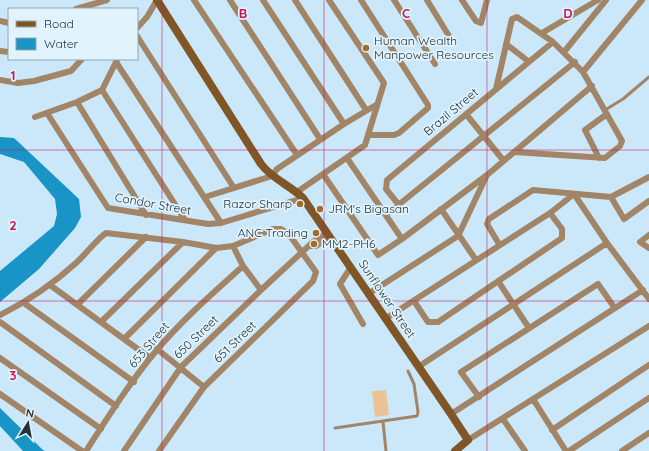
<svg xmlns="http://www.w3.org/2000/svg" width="649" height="451" font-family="Quicksand,sans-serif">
	<rect width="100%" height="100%" fill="#cae8f9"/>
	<path fill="#eec297" d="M386,390L389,415L375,417L372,391Z"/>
	<path fill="#1994c7" d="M0,137L14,138L79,199L81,217L75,228L39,269L0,302V271L54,226L57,214L55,199L24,162L0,154Z
		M0,408L43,450L45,451H23L0,426Z"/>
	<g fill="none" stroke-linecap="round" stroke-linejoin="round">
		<path stroke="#a28466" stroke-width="3" d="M605,110L623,99L649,77
			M383,422L386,451
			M335,428L417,416L418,412L414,384L408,371"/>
		<path stroke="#a28466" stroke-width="6" d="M194,0L297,155
			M230,0L320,139
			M263,0L344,124
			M295,0L366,110
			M361,0L428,105V108L399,133L394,135H369
			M394,0L435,64
			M427,0L449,36
			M462,0L476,21L481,23L487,0
			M76,9L107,0
			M0,21L9,23
			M137,28L147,17L157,0
			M542,33L598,0
			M137,36L234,188
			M506,44L528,61
			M0,51L9,52
			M564,52L606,0
			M116,62L221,223
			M583,72L642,0
			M0,80L18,83L34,81L71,71L82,59
			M496,89L512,19L517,17L553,42L583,72L622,141L620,146L605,158L515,152
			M102,90L185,220
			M77,102L146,215
			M47,113L108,208L208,224L221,223L303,198
			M466,114L503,160
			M35,117L77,102L102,90L117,60
			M599,158L585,130L607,114
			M323,174L378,255L402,239L347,158
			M297,192L365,145L384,83L329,0
			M205,197L272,176L277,169L344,124L376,105
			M611,197L624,219L649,201
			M611,197L649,177
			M399,205L386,189L387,180L553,42
			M441,209L476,260
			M386,215L575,62
			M649,235L640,242L649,248
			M402,239L487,175L592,86
			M499,244L487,224L489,219L533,190L611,197
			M233,246L243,266L261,290
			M310,246H316L330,237
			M351,267L340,284L363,324
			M498,281L529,328
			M50,285L150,358
			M368,294L458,236L486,177
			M414,301L428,322H438L562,238V229L550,213
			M24,303L134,382
			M77,305L146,237
			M0,315C28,301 53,284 76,263C85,255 97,239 106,233L183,242
			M385,319L550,213L574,194L607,243L649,299
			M0,322L116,406
			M101,322L183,242L216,248L233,246L273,229H281L288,233L316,272L313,281L204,387L159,451
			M124,339L216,248
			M157,349L204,387
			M0,358L101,429
			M418,367L607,243
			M0,394L82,451
			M479,397L461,372L598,284L614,307
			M533,399L566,451
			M451,414L643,290
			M503,419L525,451
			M552,430L649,365
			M468,440L649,326
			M86,451C108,417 130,382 156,351C182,320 213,293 243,266
			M124,451L181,367L261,290L313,242L327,232
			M569,451L649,398
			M622,451L649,433"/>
		<path stroke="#815627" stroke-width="8" d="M157,0L261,164C272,179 290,185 303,198L451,414L468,440L455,451"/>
	</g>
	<path fill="none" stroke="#c2185b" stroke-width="1" stroke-opacity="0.55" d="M162,0V451M324,0V451M487,0V451M0,150H649M0,301H649"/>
	<g fill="#a46b29" stroke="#e1f3fd" stroke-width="1.5">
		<circle cx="366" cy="48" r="4"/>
		<circle cx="300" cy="204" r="4"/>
		<circle cx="320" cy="209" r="4"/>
		<circle cx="316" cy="233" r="4"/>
		<circle cx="314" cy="244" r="4"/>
	</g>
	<g text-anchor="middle" stroke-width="3.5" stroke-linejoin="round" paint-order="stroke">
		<g font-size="12" fill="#263238" stroke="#e1f3fd" text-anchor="start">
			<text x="374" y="45">Human Wealth<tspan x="374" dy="14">Manpower Resources</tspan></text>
			<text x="292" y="208" text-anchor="end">Razor Sharp</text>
			<text x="328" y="213">JRM's Bigasan</text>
			<text x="308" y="237" text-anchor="end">ANC Trading</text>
			<text x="322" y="248">MM2-PH6</text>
		</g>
		<g font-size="12" fill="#263238" stroke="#e1f3fd">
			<text transform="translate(451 112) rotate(-40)" y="4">Brazil Street</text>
			<text transform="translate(153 204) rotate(10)" y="4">Condor Street</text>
			<text transform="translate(387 299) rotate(56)" y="4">Sunflower Street</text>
			<text transform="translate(196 337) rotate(-44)" y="4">650 Street</text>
			<text transform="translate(235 342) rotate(-44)" y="4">651 Street</text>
			<text transform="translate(149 345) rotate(-50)" y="4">653 Street</text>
		</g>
	</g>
	<g font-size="13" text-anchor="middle" font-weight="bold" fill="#c2185b" stroke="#e1f3fd" stroke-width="3.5" stroke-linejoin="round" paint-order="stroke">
		<text x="243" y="18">B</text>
		<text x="406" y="18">C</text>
		<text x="568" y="18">D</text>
		<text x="13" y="80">1</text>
		<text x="13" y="230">2</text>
		<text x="13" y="380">3</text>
	</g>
	<rect x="8" y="8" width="130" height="52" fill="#e1f3fd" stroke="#96a6ae"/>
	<rect x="16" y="21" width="20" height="6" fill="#815627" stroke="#96a6ae"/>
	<text x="44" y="28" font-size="12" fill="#263238">Road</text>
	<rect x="16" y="38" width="20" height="12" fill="#1994c7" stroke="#96a6ae"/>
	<text x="44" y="48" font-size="12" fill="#263238">Water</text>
	<g transform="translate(28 423) rotate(11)" stroke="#e1f3fd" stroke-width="3" paint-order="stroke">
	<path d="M0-3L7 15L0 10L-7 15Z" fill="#263238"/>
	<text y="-6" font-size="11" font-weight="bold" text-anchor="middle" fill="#263238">N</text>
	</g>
</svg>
